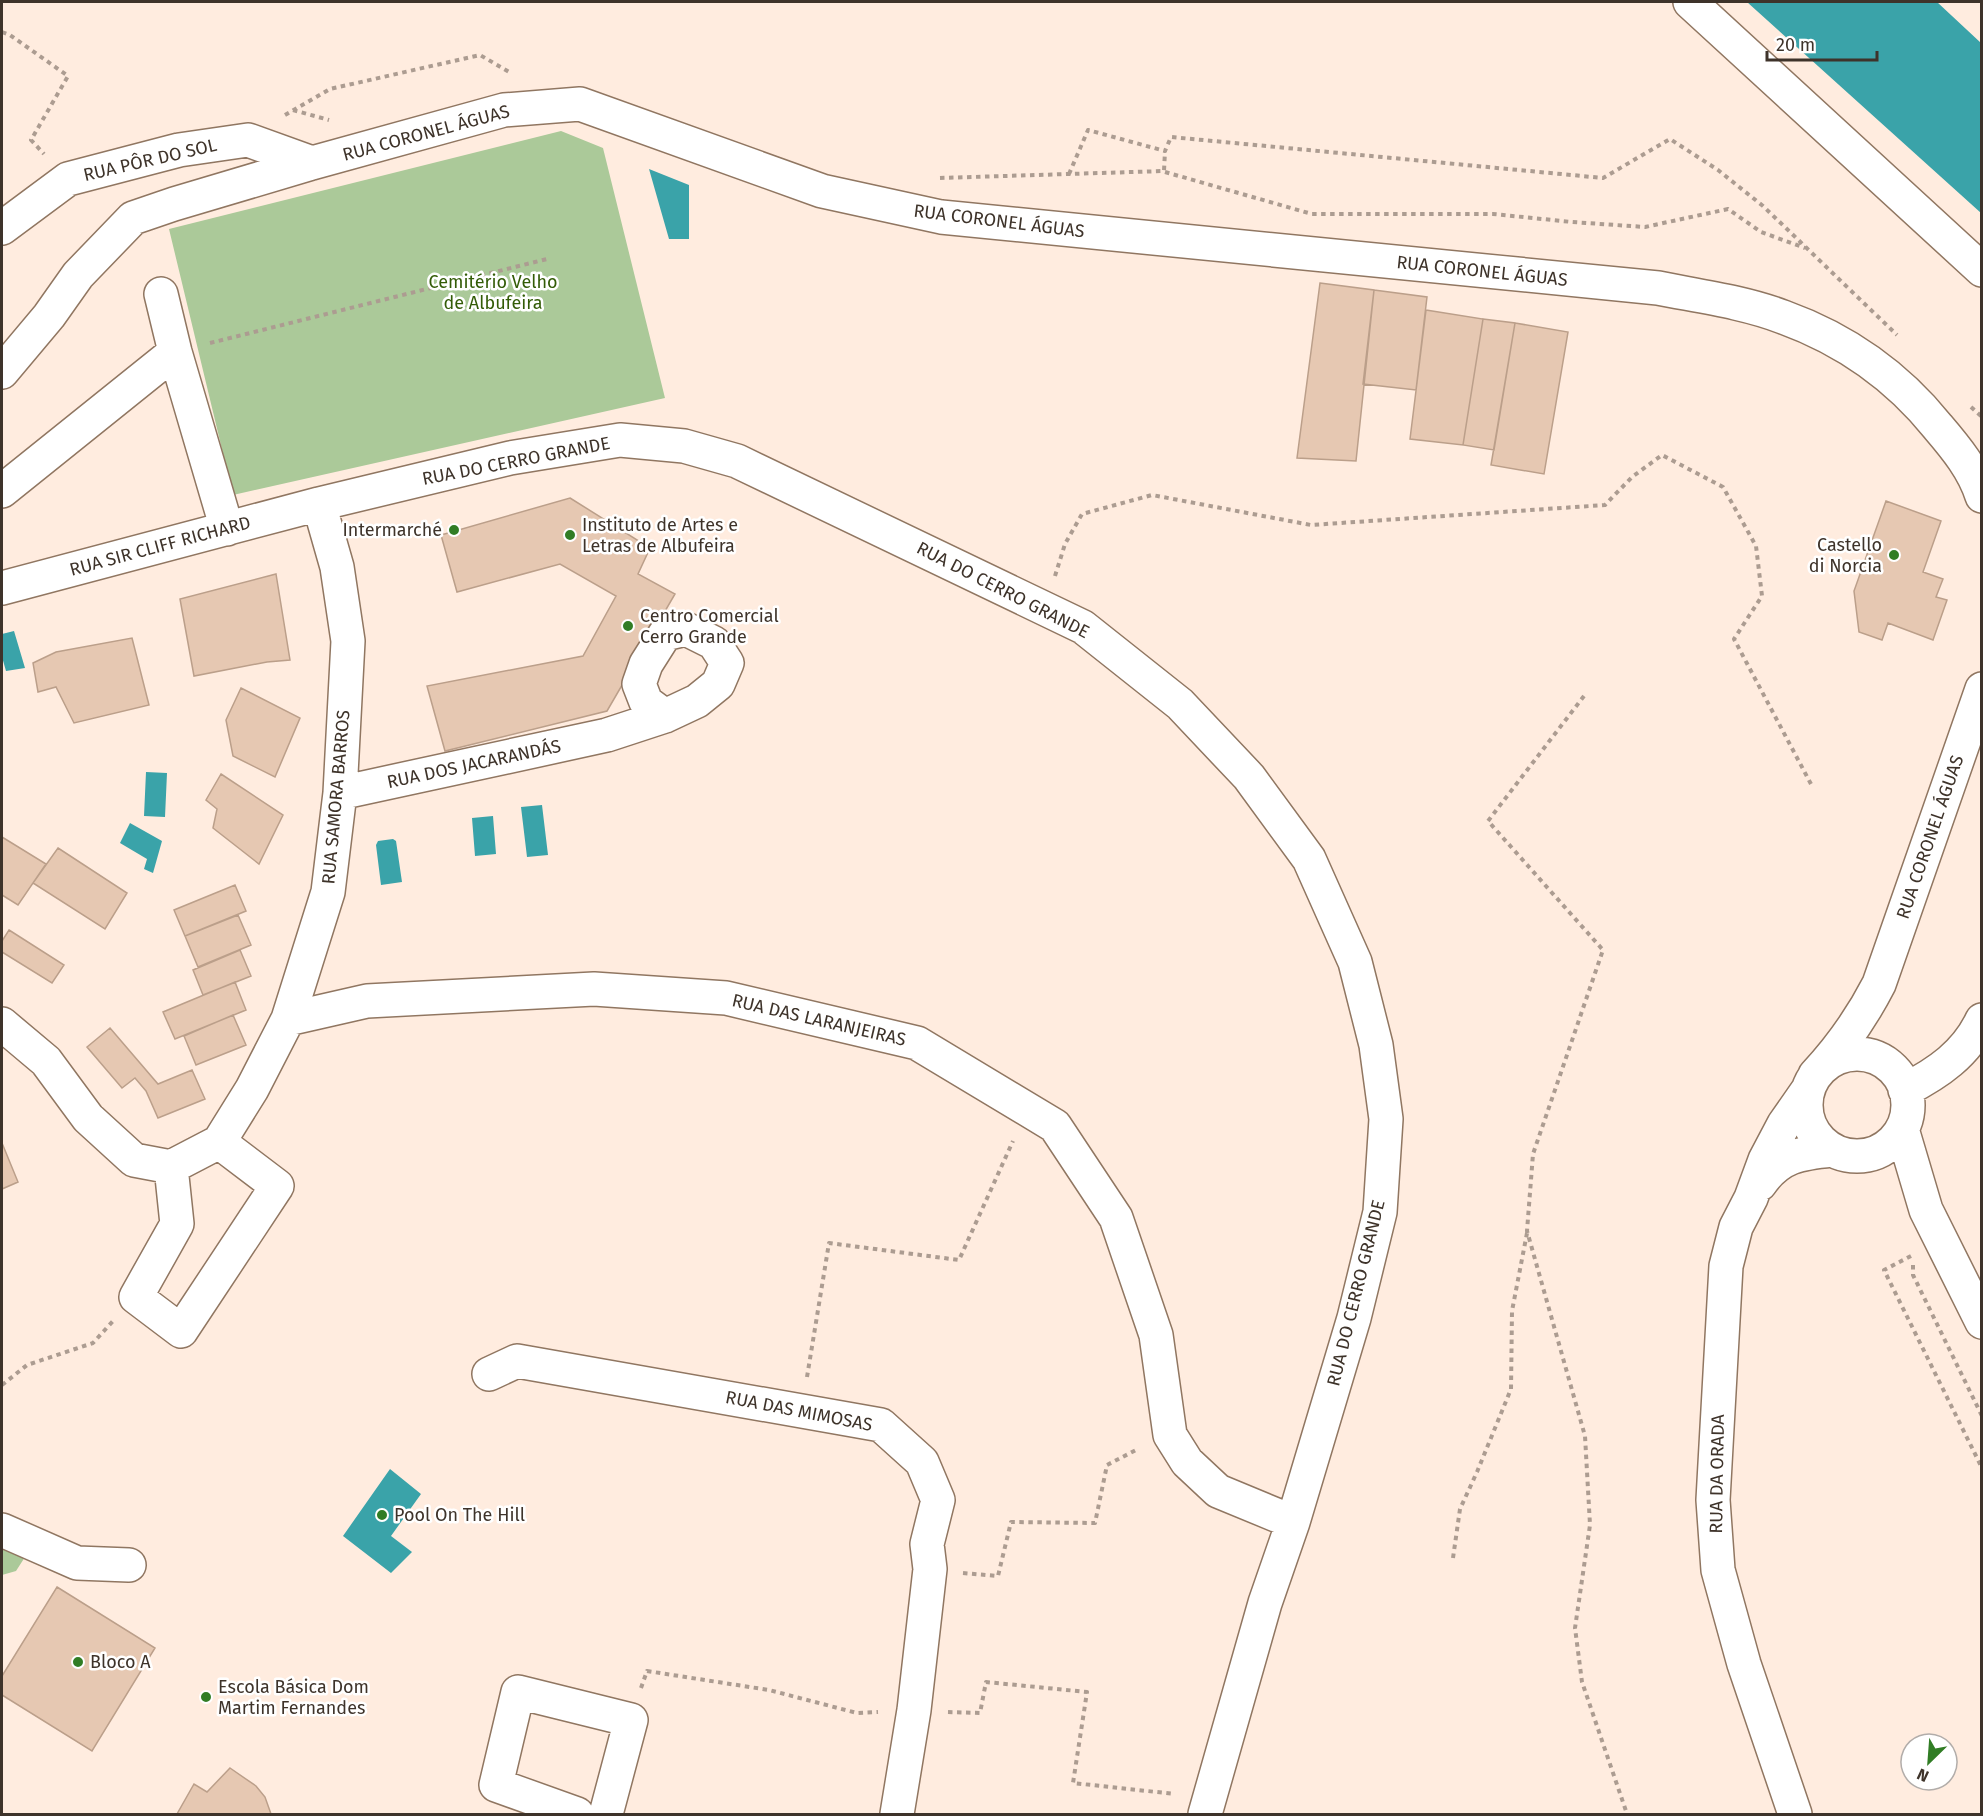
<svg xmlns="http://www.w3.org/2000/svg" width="1983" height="1816" font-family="'Fira Sans',sans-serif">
	<rect width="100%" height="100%" fill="#ffecdf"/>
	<path fill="#abc999" d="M561,131L603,148L665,398L233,495L169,229Z
		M2,1546L25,1557L16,1571L2,1575Z"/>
	<path fill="#3aa3a9" d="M1747,2H1937L1981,43V213Z
		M649,169L689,185V239H669Z
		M14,631L25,668L6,671L2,657V634Z
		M146,772L167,773L165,817L144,816Z
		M542,805L548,855L527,857L521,807Z
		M493,816L496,854L475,856L472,818Z
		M130,823L162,841L153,873L144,869L147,859L120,843Z
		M393,839L396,841L402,882L381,885L376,845L378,841Z
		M390,1469L421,1494L391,1536L412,1552L391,1573L343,1536Z"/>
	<path fill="#e6c8b2" stroke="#bb9f8a" stroke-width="1.5" d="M1320,283L1374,290L1356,461L1297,458Z
		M1374,290L1427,297L1416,390L1363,384Z
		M1426,310L1483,319L1463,445L1410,439Z
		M1483,319L1515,323L1494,450L1463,445Z
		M1515,323L1568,332L1544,474L1491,465Z
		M570,498L650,548L638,574L675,594L607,711L445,751L427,686L583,656L616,596L560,564L457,592L441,535Z
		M1886,501L1941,521L1923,572L1943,579L1936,597L1947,600L1933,640L1888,623L1882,640L1859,632L1854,591Z
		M276,574L290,660L267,662L194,676L180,599Z
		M132,638L149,705L74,723L56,687L38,692L33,663L56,652Z
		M241,688L300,718L275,777L233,756L226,720Z
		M221,774L283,815L259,864L213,828L217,809L206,800Z
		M2,837L46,864L18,905L2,895Z
		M58,848L127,893L105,929L33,883Z
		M235,885L246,911L185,936L174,910Z
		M238,915L251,945L198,967L185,936Z
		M9,930L64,965L52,983L2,952V941Z
		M240,950L251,976L203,995L193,970Z
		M235,982L246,1010L175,1039L163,1012Z
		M233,1015L246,1045L196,1065L184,1036Z
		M110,1028L158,1084L192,1070L205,1099L158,1118L146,1091L135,1078L122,1088L87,1047Z
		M2,1143L18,1182L2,1189Z
		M57,1587L155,1648L92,1751L2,1695V1676Z
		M230,1768L256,1786L265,1797L271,1814H177L194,1784L207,1792Z"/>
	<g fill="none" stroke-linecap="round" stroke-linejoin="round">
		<defs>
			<path id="minor" d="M1690,2L1982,270
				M2,228L68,179L179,150L248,140L312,163
				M161,294L175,352L227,529
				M2,372L49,316L78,275L133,218L174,204L312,163L504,110L580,104L822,191L941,217L1658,288C1698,296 1744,302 1783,317C1844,339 1897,376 1938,427C1956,448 1974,470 1982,496
				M2,491L175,352
				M2,588L319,504L510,458L620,440L684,446L737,461L1083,627L1180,704L1249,777L1309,859L1355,962L1376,1045L1386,1119L1380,1212L1354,1318L1293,1522L1265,1603L1205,1814
				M340,793L607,735L665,716L697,701L718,684L727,663L714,643L686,629L665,634L646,664L639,684L646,702L665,716
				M288,1019L367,1001L594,989L726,998L917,1043L1055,1126L1116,1218L1156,1335L1170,1435L1187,1462L1218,1491L1293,1522
				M2,1024L46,1061L88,1118L134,1160L171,1167L219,1142L252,1089L288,1019L328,892L340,793L348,641L337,567L319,504
				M1806 1105a51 51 0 1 1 102 0a51 51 0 1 1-102 0Z
				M1815,1075C1842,1046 1861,1019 1879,984L1982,689
				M1905,1090C1938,1073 1966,1054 1982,1020
				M1902,1129L1926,1210L1982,1322
				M171,1167L177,1224L136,1297L181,1331L277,1186L219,1142
				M1760,1184C1779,1156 1801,1153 1832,1150
				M489,1374L517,1361L881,1425L922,1462L938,1500L927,1544L930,1569L914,1710L897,1814
				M2,1530L77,1563L129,1565
				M577,1814L496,1785L518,1692L631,1720L606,1814
				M1795,1814L1744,1664L1718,1570L1713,1500L1726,1266L1736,1227L1751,1198L1765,1160L1784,1124L1807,1091"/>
		</defs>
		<use href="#minor" stroke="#907661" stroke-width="36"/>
		<path stroke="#ac9c91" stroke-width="4" stroke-dasharray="4.5 4.5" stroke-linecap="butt" d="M2,32L10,35L68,76L31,140L44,154
			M293,110L329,120
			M285,115L330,89L480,55L511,73
			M1165,172L1312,214H1493L1572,222L1645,227L1728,209L1761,232L1805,248
			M1069,174L1088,130L1165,151L1171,137L1603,178L1670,139L1718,170L1763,206L1897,335
			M940,178L1164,171L1165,151
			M210,343L547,259
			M1971,407L1982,417
			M1055,576L1065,544L1082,514L1152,495L1311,525L1605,505L1632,477L1662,455L1723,487L1756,546L1762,596L1734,639L1812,786
			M1584,696L1488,821L1603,950L1533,1154L1527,1231L1585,1436L1590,1525L1575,1628L1582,1682L1627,1814
			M1911,1256L1884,1270L1982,1468
			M1913,1265V1275L1982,1416
			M807,1377L829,1243L959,1260L1013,1141
			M2,1385L27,1365L93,1343L113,1321
			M1453,1558L1460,1509L1477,1472L1511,1389L1512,1311L1527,1233
			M963,1573L998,1576L1011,1522L1095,1523L1107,1465L1138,1449
			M641,1688L647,1671L769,1690L857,1713L878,1712
			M948,1712L980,1713L986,1682L1087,1692L1073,1783L1175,1794"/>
		<use href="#minor" stroke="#fff" stroke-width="33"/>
	</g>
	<g fill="#317d25" stroke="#fff" stroke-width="2">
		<circle cx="454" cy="530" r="6"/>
		<circle cx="570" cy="535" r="6"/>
		<circle cx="1894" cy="555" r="6"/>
		<circle cx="628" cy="626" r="6"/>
		<circle cx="382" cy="1515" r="6"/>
		<circle cx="78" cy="1662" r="6"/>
		<circle cx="206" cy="1697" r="6"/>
	</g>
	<g text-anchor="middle" stroke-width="5" stroke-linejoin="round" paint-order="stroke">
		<g font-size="18" fill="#3e332a" stroke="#fff">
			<text transform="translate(426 133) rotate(-15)" y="6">RUA CORONEL ÁGUAS</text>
			<text transform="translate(150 160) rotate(-13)" y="6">RUA PÔR DO SOL</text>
			<text transform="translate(999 221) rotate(7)" y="6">RUA CORONEL ÁGUAS</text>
			<text transform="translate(1482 271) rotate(6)" y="6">RUA CORONEL ÁGUAS</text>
			<text transform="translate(516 461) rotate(-11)" y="6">RUA DO CERRO GRANDE</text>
			<text transform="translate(160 546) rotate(-15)" y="6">RUA SIR CLIFF RICHARD</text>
			<text transform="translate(1003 590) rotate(27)" y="6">RUA DO CERRO GRANDE</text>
			<text transform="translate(474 764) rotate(-12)" y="6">RUA DOS JACARANDÁS</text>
			<text transform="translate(336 797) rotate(-85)" y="6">RUA SAMORA BARROS</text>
			<text transform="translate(1930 837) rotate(-71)" y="6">RUA CORONEL ÁGUAS</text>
			<text transform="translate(819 1020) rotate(13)" y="6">RUA DAS LARANJEIRAS</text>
			<text transform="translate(1356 1293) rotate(-76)" y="6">RUA DO CERRO GRANDE</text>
			<text transform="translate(799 1411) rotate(11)" y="6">RUA DAS MIMOSAS</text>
			<text transform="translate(1717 1474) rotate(-89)" y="6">RUA DA ORADA</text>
		</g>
		<g font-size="18" fill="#335c07" stroke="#fff">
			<text x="493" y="288">Cemitério Velho<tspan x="493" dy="21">de Albufeira</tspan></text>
		</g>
		<g font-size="18" fill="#3e332a" stroke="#fff" text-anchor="start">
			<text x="582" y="531">Instituto de Artes e<tspan x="582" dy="21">Letras de Albufeira</tspan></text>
			<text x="442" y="536" text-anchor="end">Intermarché</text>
			<text x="1882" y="551" text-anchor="end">Castello<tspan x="1882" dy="21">di Norcia</tspan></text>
			<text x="640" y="622">Centro Comercial<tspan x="640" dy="21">Cerro Grande</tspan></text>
			<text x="394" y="1521">Pool On The Hill</text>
			<text x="90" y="1668">Bloco A</text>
			<text x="218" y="1693">Escola Básica Dom<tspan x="218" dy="21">Martim Fernandes</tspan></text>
		</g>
	</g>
	<rect width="1983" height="1816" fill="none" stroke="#3e332a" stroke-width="6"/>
	<g transform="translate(1929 1762) rotate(205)"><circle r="28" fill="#ffffff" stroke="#b2adaa" stroke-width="1.5"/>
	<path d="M0-4.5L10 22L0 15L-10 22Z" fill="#317d25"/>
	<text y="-9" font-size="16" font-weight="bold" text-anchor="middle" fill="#3e332a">N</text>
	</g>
	<path d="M1767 51v9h110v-9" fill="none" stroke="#3e332a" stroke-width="3"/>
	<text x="1776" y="51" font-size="18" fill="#3e332a" stroke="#ffffff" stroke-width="4.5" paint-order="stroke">20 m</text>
</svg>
